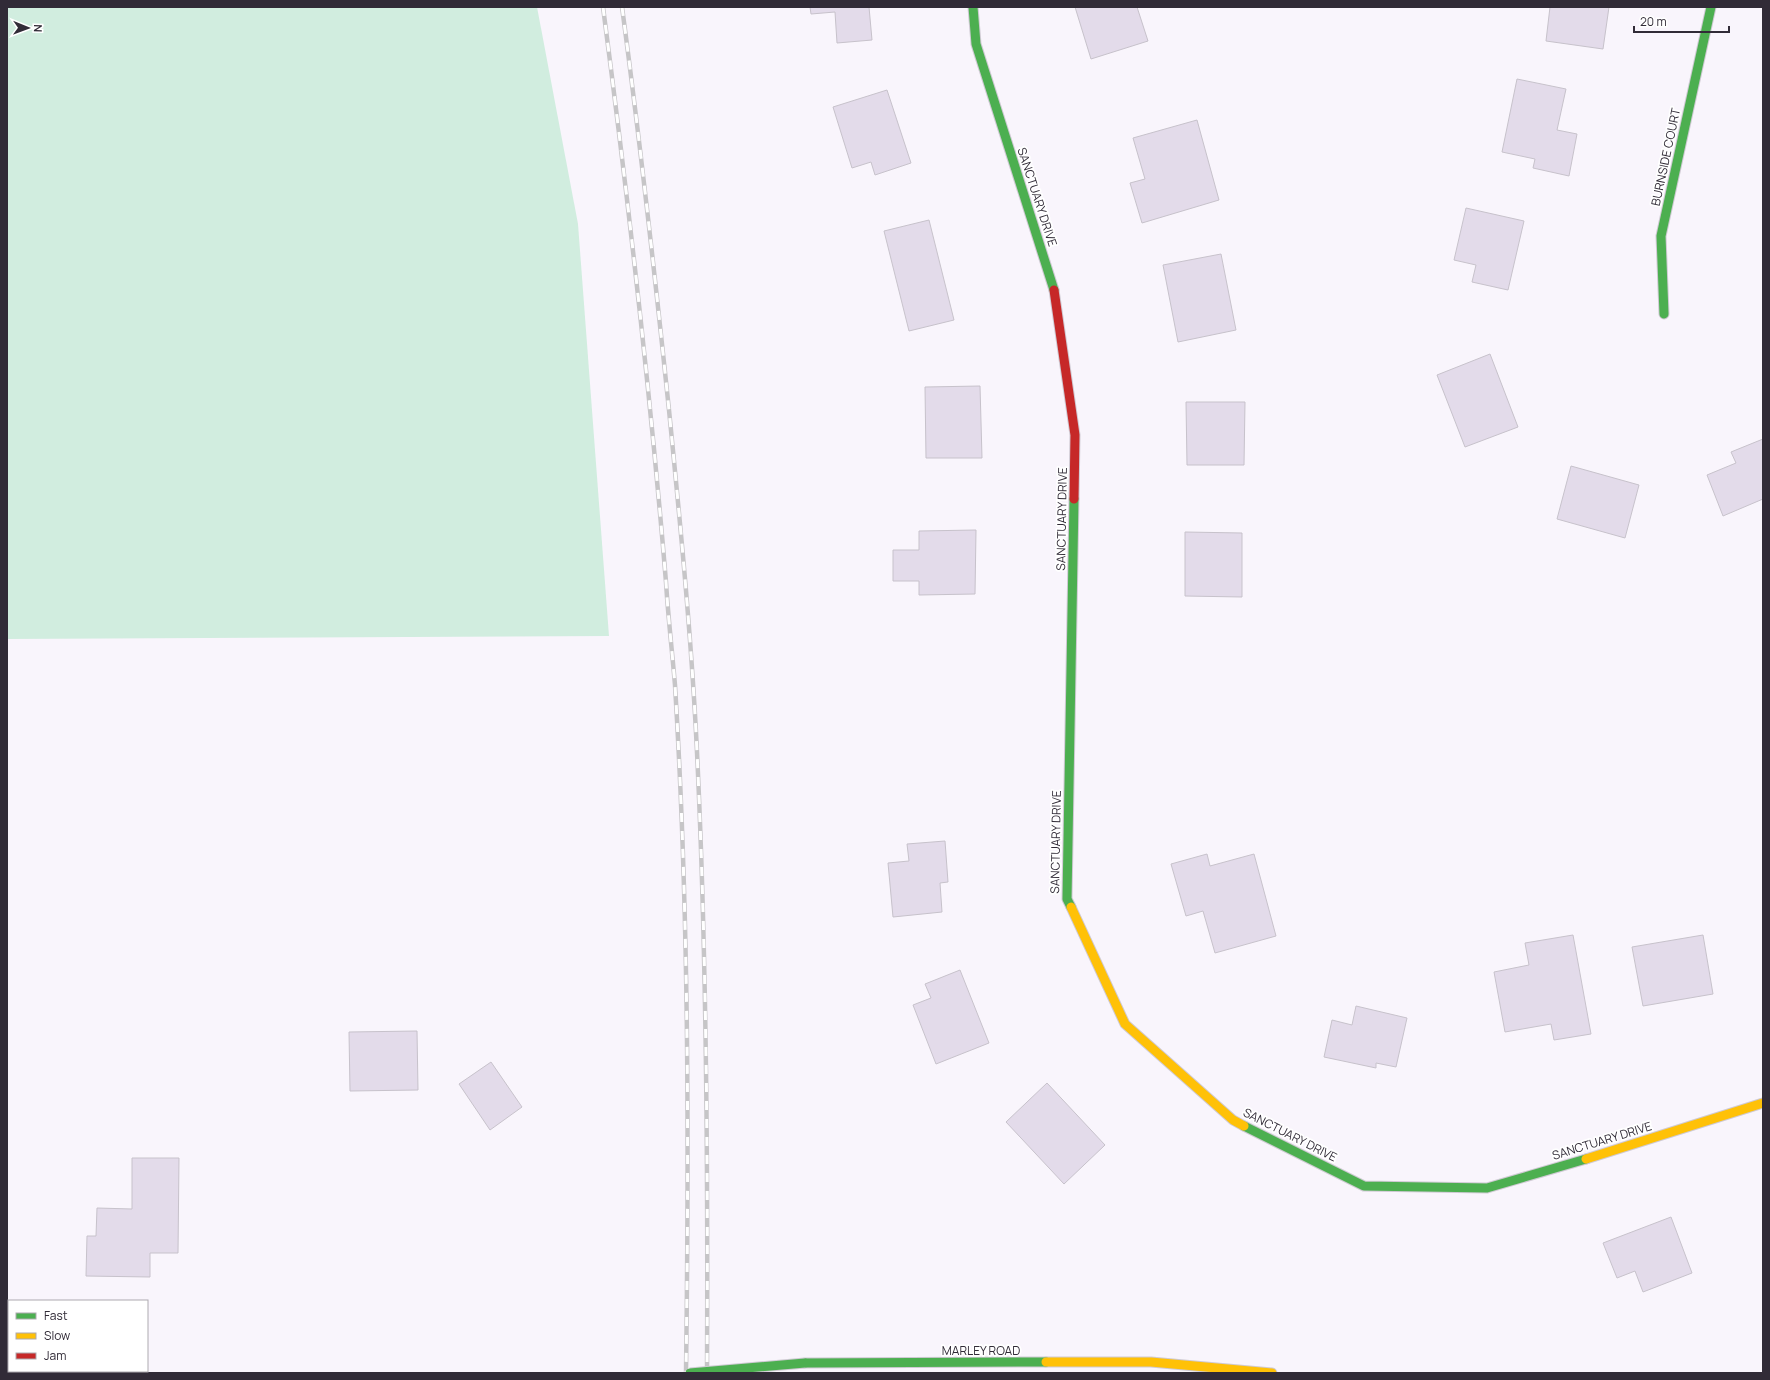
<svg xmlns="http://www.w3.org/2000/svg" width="1770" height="1380" font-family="Manrope,sans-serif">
	<rect width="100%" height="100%" fill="#f9f5fc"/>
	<path fill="#d1eddf" d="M7,7H537L578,224L609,636L7,639Z"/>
	<path fill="#e3dbea" stroke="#c7c2cb" d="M810,7H869L872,40L837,43L835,12L811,14Z
		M1075,7H1137L1148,41L1091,59Z
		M1550,7H1609L1603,49L1546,41Z
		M1517,79L1566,89L1557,130L1577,134L1569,176L1533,168L1535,159L1502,152Z
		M887,90L911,163L875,175L871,162L852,168L833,107Z
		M1197,120L1219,200L1142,223L1130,183L1145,179L1133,138Z
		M1466,208L1524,221L1508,290L1472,282L1476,265L1454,260Z
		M929,220L954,320L909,331L884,231Z
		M1221,254L1236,330L1178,342L1163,265Z
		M1490,354L1518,427L1465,447L1437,375Z
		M980,386L982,458H926L925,387Z
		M1186,402H1245L1244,465H1187Z
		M1763,439V499L1723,516L1707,475L1736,463L1731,452Z
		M1571,466L1639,485L1625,538L1557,519Z
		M976,530L975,594L919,595V581H893V550H919V531Z
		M1185,532L1242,533V597L1185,596Z
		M945,841L948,882L940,883L942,912L893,917L888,863L909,861L907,844Z
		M1207,854L1210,866L1254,854L1276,936L1215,953L1203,911L1186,916L1171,864Z
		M1573,935L1591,1034L1554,1040L1551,1024L1505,1032L1494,972L1529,965L1525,943Z
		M1703,935L1713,994L1643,1006L1632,947Z
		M960,970L989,1043L936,1064L913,1005L931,998L925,984Z
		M1356,1006L1407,1018L1396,1067L1376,1063V1068L1324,1057L1332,1020L1352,1025Z
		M417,1031L418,1090L350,1091L349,1032Z
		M491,1062L522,1107L490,1130L459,1084Z
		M1047,1083L1105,1145L1064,1184L1006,1122Z
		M132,1158H179L178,1253H150V1277L86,1276L87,1236H96L97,1208L132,1209Z
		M1671,1217L1692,1273L1643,1292L1635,1271L1617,1278L1603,1243Z"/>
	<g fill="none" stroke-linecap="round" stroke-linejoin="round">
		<defs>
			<path id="fast" d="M973,7L976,44L1054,290
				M1664,314L1661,236L1711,7
				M1071,907L1067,899L1074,499
				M1244,1126L1364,1186L1487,1188L1586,1159
				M805,1363L1046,1362"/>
			<path id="slow" d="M1071,907L1125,1024L1233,1120L1244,1126
				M1586,1159L1763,1103
				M1046,1362H1151L1272,1373"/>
			<path id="jam" d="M1054,290L1075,435L1074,499"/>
		</defs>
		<use href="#fast" stroke="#cfcad3" stroke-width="11"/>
		<use href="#slow" stroke="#cfcad3" stroke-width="11"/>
		<use href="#jam" stroke="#cfcad3" stroke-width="11"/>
		<use href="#fast" stroke="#4caf50" stroke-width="9"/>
		<use href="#slow" stroke="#ffc107" stroke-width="9"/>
		<use href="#jam" stroke="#c62828" stroke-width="9"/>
		<defs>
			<path id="rail" d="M603,7C628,198 650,389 666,582C668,616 672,650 675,685C689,914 689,1144 686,1373
				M622,7C640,141 655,276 669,410C681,531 693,653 698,774C707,974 708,1173 707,1373"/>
		</defs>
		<use href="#rail" stroke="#c6c5c7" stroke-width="4.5"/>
		<use href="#rail" stroke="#fff" stroke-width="3" stroke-dasharray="9" stroke-linecap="butt"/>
		<defs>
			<path id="fast-bridge" d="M690,1373L805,1363"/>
		</defs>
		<use href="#fast-bridge" stroke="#cfcad3" stroke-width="11" stroke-linecap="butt"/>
		<use href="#fast-bridge" stroke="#4caf50" stroke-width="9"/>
	</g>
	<g text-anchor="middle" stroke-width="3.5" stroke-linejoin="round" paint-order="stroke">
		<g font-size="12" fill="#312b37" stroke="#fff">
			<text transform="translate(1666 157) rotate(-78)" y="4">BURNSIDE COURT</text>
			<text transform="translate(1037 197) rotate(72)" y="4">SANCTUARY DRIVE</text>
			<text transform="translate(1062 519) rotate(-89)" y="4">SANCTUARY DRIVE</text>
			<text transform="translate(1056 842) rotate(-89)" y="4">SANCTUARY DRIVE</text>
			<text transform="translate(1290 1135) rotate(27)" y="4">SANCTUARY DRIVE</text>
			<text transform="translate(1602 1141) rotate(-17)" y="4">SANCTUARY DRIVE</text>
			<text x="981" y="1355">MARLEY ROAD</text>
		</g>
	</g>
	<rect width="1770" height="1380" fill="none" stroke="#312b37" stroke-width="16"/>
	<rect x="8" y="1300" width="140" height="72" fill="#ffffff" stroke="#adaaaf"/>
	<rect x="16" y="1313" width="20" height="6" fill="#4caf50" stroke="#adaaaf"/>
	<text x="44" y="1320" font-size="12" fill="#312b37">Fast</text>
	<rect x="16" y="1333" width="20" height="6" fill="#ffc107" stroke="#adaaaf"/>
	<text x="44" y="1340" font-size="12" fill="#312b37">Slow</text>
	<rect x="16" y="1353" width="20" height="6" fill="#c62828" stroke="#adaaaf"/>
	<text x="44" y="1360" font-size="12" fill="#312b37">Jam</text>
	<g transform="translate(28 28) rotate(91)" stroke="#ffffff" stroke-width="3" paint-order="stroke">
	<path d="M0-3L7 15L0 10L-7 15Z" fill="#312b37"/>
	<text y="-6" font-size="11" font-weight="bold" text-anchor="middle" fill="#312b37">N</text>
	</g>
	<path d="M1634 26v6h95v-6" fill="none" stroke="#312b37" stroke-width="2"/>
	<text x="1640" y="26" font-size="12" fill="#312b37" stroke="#ffffff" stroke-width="3" paint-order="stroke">20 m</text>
</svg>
